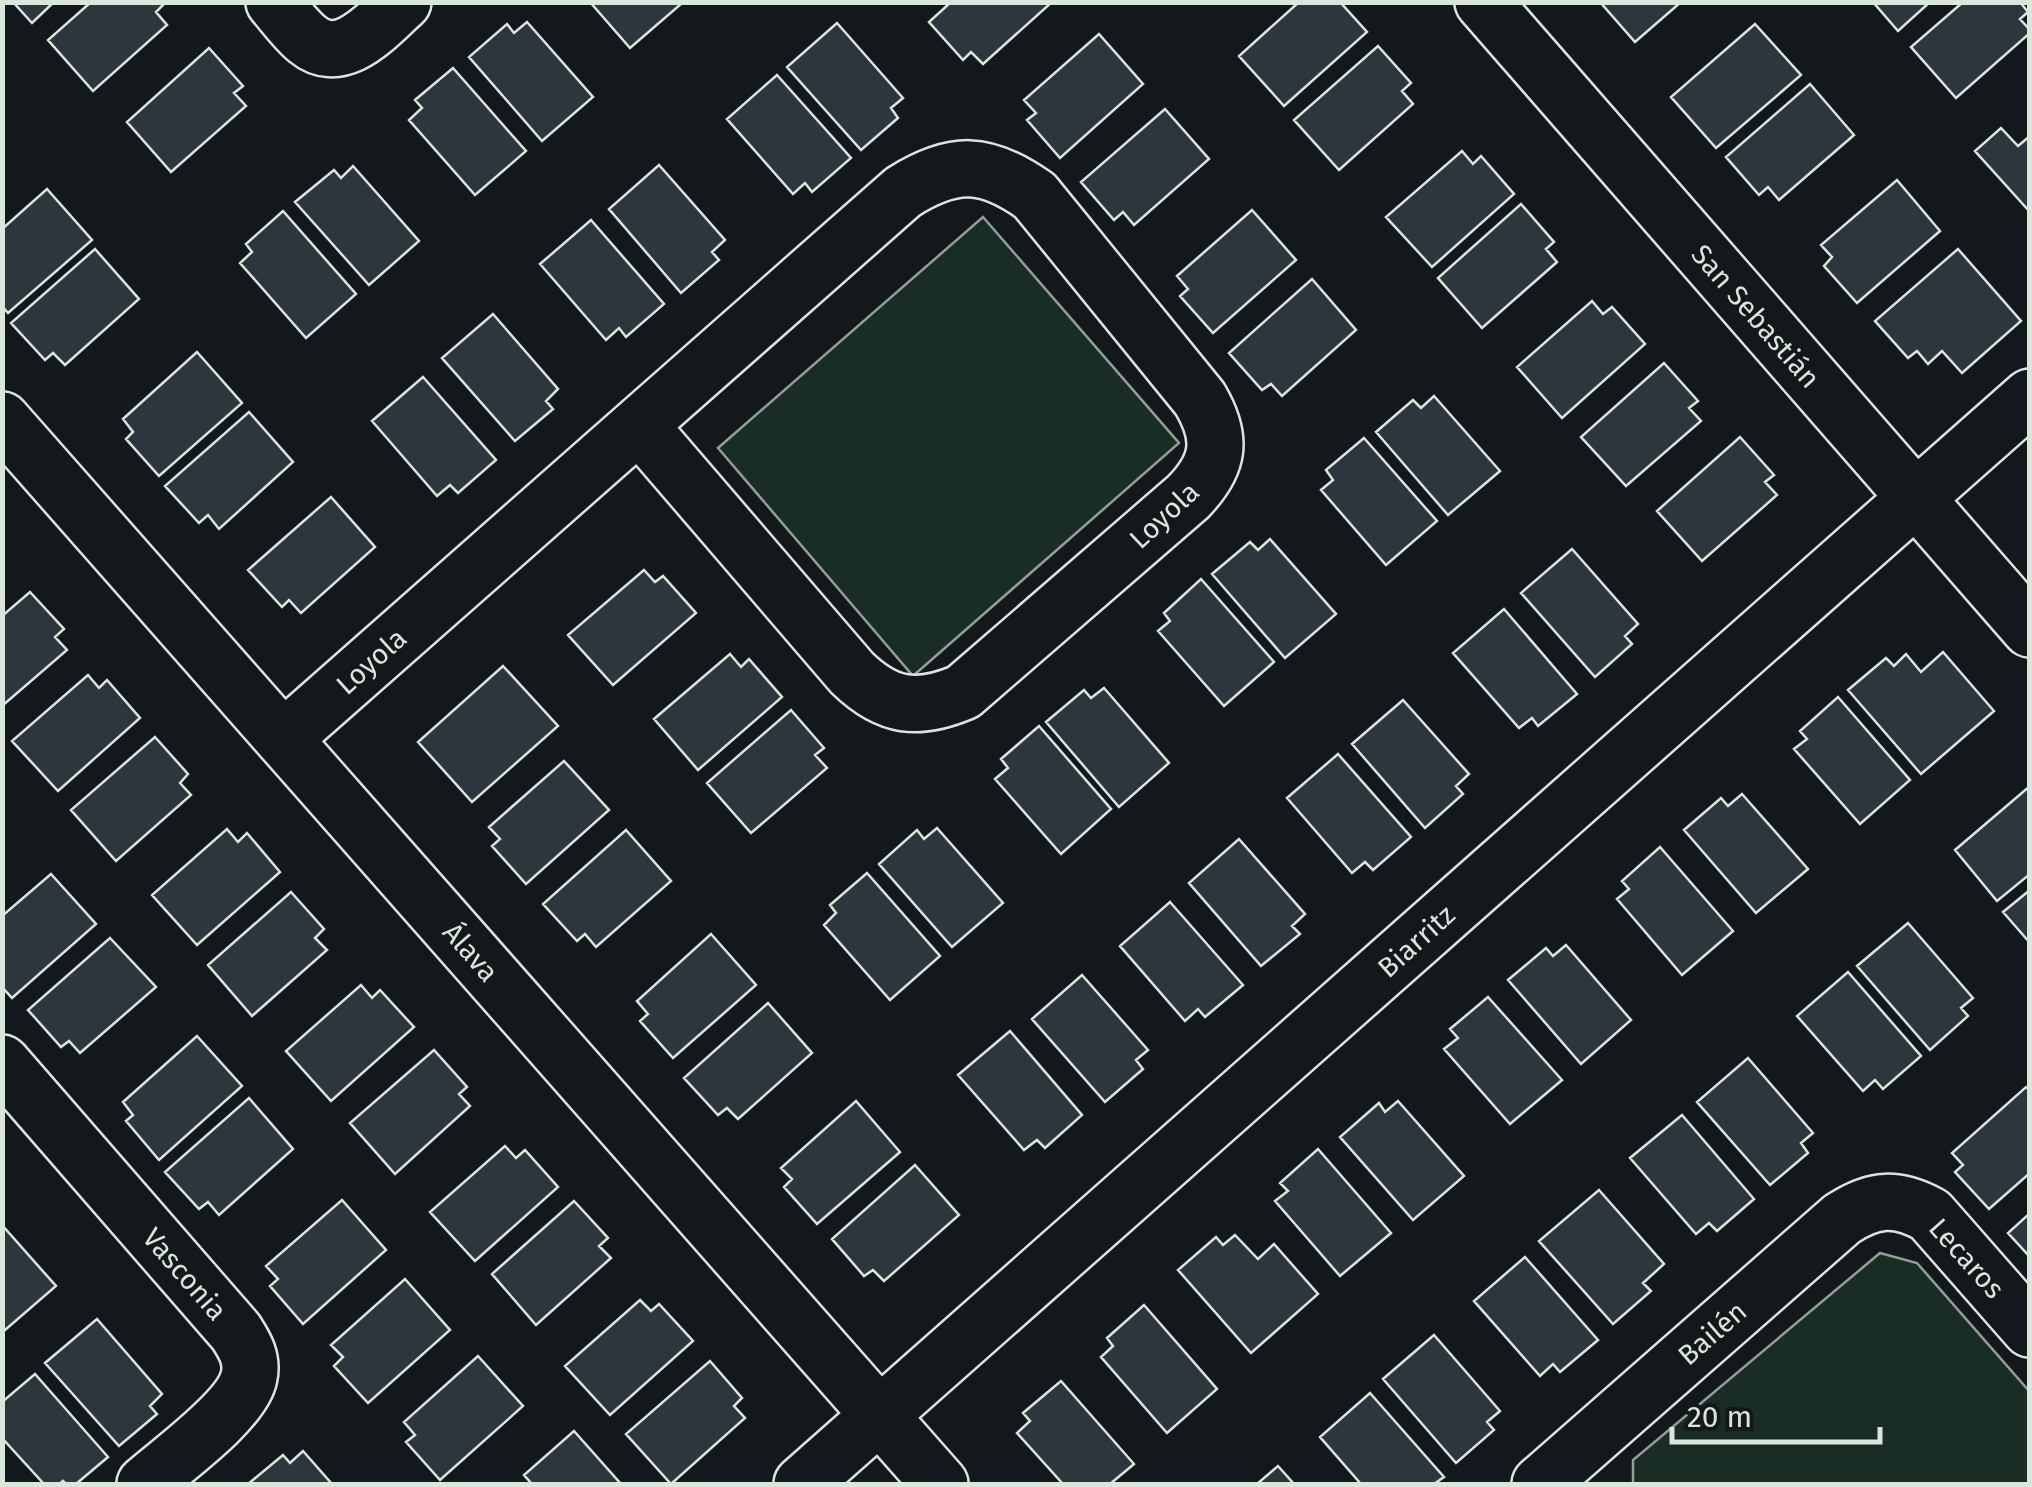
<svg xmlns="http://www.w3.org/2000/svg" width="2032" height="1487" font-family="'Fira Sans',sans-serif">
	<rect width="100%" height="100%" fill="#14181c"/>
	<path fill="#1a2d24" stroke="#939e99" stroke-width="2.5" d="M983,217L1179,443L913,676L718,448Z
		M1880,1253L1917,1263L2029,1391V1484H1633V1460Z"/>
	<path fill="#2c363c" stroke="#d8e6dc" stroke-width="2.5" d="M13,2H54L32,23Z
		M91,2H163L164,4L156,12L167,25L93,91L48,40Z
		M590,2H680L681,4L630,48Z
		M951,2H1052L983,64L971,52L963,60L929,22Z
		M1299,2H1340L1367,32L1284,106L1239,56Z
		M1600,2H1681L1635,42Z
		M1873,2H1930L1898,31Z
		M1963,2H2020L2028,12L2020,19L2030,30V33L1956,98L1911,47Z
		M527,22L593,97L542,141L469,57L507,24L514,33Z
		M837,23L903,98L891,108L898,118L861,150L787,67Z
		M1755,24L1801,75L1716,148L1671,97Z
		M1099,34L1143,84L1060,158L1027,120L1036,113L1024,100Z
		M1378,46L1411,83L1402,91L1413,104L1339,170L1294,120Z
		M209,48L243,86L234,93L246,106L171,172L127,122Z
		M453,68L526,151L475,195L409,120L422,108L415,100Z
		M777,75L851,158L812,192L805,183L793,194L727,119Z
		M1810,84L1854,135L1779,200L1768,187L1759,195L1726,157Z
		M1165,109L1209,159L1134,225L1123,212L1114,220L1081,182Z
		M2001,128L2018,146L2030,136V212L1975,151Z
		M1462,151L1473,164L1481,156L1514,194L1432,267L1386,217Z
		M659,165L725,240L712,252L719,260L681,293L609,209Z
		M353,166L419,241L369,285L295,202L334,170L341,178Z
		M1897,180L1940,231L1857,303L1824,266L1832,257L1821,245Z
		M47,189L92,240L8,313L2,306V229Z
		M1521,204L1554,242L1546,249L1557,262L1482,328L1438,278Z
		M1252,210L1296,260L1213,333L1180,296L1188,289L1177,276Z
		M283,211L356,294L306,338L240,263L252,252L246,244Z
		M591,220L664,304L626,337L619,328L606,340L540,264Z
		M95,249L139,299L65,365L53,353L45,360L11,323Z
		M1958,249L2021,321L1962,373L1942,351L1928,364L1917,351L1908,358L1875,321Z
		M1312,279L1356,330L1282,396L1271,384L1262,390L1229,353Z
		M1592,301L1603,314L1612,307L1645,344L1562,418L1517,367Z
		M493,314L558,389L546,401L553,409L515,441L442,358Z
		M197,352L242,403L159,476L126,439L133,432L123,419Z
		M1664,363L1698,401L1689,408L1701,421L1626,486L1581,437Z
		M423,377L496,460L458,493L450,485L437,496L372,421Z
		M1434,396L1500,471L1448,515L1376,432L1413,400L1421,408Z
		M249,412L293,462L219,529L208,515L199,523L165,486Z
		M1740,437L1774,475L1765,482L1777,495L1702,561L1657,511Z
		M1364,438L1437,521L1386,565L1321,490L1333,480L1326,470Z
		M331,497L375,547L301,613L289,600L282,607L248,570Z
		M1270,539L1336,614L1285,658L1212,574L1250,542L1258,550Z
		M1572,549L1638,624L1625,636L1632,644L1595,677L1521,593Z
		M644,570L655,582L663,576L696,613L613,685L568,635Z
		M1201,579L1274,662L1224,706L1158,631L1170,621L1164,613Z
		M30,592L64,629L55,637L67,650L2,706V616Z
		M1504,609L1577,694L1538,726L1532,718L1519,728L1453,653Z
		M1943,652L1994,711L1921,774L1848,690L1886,658L1894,666L1906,654L1921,672Z
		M730,654L741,667L749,659L782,697L698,770L654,719Z
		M503,666L558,726L472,802L418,742Z
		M88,675L99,688L107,680L140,718L58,791L12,741Z
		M1104,688L1169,763L1119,807L1046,722L1084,690L1091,698Z
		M1838,697L1910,780L1860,824L1794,749L1807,739L1800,731Z
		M1403,700L1469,774L1456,786L1463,794L1425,828L1352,744Z
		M791,710L824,748L815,755L827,768L751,833L707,783Z
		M1039,726L1111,809L1061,854L995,779L1008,768L1001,759Z
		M155,737L188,774L180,783L191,795L116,861L71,810Z
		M1338,754L1411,837L1373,870L1365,862L1352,873L1287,798Z
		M564,761L609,810L526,884L492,846L500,839L489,827Z
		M2030,786V874L1997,901L1955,850Z
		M1742,794L1808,869L1756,913L1684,830L1721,798L1728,806Z
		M937,828L1003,903L952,947L879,864L917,830L924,839Z
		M227,829L238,842L247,833L280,872L197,945L152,895Z
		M626,830L671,881L596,947L585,934L577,941L543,904Z
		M1239,839L1305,914L1292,926L1300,934L1261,966L1189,883Z
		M1660,847L1733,931L1682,975L1617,899L1629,889L1622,881Z
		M867,873L940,956L890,1000L824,925L836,913L830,905Z
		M51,874L96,924L12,998L2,987V916Z
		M2030,890V943L2003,912Z
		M291,892L324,929L315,938L327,950L252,1016L208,965Z
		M1170,902L1243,985L1205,1017L1198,1009L1185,1021L1120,946Z
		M1908,923L1973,998L1961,1008L1968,1016L1930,1050L1857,966Z
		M711,934L756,985L673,1058L640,1021L648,1014L637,1001Z
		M110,938L156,987L80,1053L69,1041L61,1047L28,1010Z
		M1566,945L1631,1020L1581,1064L1508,980L1546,948L1553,956Z
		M1848,972L1921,1056L1883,1089L1875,1080L1863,1091L1797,1016Z
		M1082,975L1148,1050L1136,1060L1143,1069L1105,1102L1032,1019Z
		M361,985L372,998L380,990L414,1027L331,1101L286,1051Z
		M1488,997L1562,1080L1510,1124L1444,1049L1458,1038L1450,1029Z
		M768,1003L812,1053L738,1119L727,1108L718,1115L684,1078Z
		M1010,1031L1082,1115L1045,1148L1037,1140L1024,1150L958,1075Z
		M197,1036L242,1086L159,1160L126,1121L133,1115L123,1102Z
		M434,1050L467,1087L459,1094L470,1106L395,1174L350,1123Z
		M1748,1058L1813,1133L1801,1143L1808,1153L1770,1185L1697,1102Z
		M2026,1087L2030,1090V1173L1989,1209L1955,1172L1963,1165L1952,1153Z
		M249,1098L293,1149L219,1215L208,1202L199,1209L165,1172Z
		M856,1101L900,1152L817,1224L784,1187L792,1179L781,1168Z
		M1398,1101L1464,1176L1413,1220L1340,1137L1379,1103L1385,1112Z
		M1682,1115L1754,1199L1717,1231L1709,1223L1696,1234L1630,1158Z
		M505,1146L516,1158L525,1150L558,1187L475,1261L430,1212Z
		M1318,1149L1391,1233L1340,1276L1275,1201L1288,1191L1280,1183Z
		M915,1165L959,1215L884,1281L873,1270L864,1276L832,1239Z
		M1599,1190L1664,1264L1643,1283L1651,1291L1613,1324L1539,1241Z
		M342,1200L386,1250L303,1324L270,1286L278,1279L266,1266Z
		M574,1201L608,1238L599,1246L611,1258L536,1325L492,1274Z
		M2030,1213V1257L2008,1233Z
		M2,1225L56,1286L5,1330L2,1327Z
		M1235,1235L1258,1259L1274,1244L1318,1294L1251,1353L1178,1270L1216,1237L1223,1245Z
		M1525,1257L1598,1340L1560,1372L1553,1364L1540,1376L1474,1301Z
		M405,1279L450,1330L368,1403L334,1366L343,1357L331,1345Z
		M640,1300L651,1311L659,1304L693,1341L610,1415L565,1366Z
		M1144,1305L1217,1389L1167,1433L1101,1357L1113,1346L1107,1338Z
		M97,1319L162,1394L150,1406L157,1414L119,1446L45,1363Z
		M1434,1335L1500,1411L1487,1422L1494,1430L1456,1463L1383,1379Z
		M478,1356L523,1406L440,1480L406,1442L415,1435L404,1422Z
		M710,1361L742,1398L734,1406L745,1418L671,1484L626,1434Z
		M35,1374L108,1457L76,1484H66L63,1481L59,1484H44L2,1438V1402Z
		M1061,1381L1134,1464L1110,1484H1063L1017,1433L1030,1421L1023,1413Z
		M1370,1393L1444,1477L1434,1484H1361L1320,1437Z
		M574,1431L621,1484H532L524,1475Z
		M303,1451L332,1484H248L283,1455L290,1463Z
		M1278,1466L1294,1484H1257Z"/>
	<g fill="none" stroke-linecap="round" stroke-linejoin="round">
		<defs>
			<path id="minor" d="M274,2C285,15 295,29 307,39C342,68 377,25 403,2
				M1483,2L2030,629
				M2,420L940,1484
				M283,739L903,192C954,160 986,161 1035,196L1200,399C1223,438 1220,464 1188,497L963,692C918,711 888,708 852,673L639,425
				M2,1063L236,1332C245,1346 253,1359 249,1377C242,1411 172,1460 145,1484
				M802,1484L2030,397
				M1540,1484L1842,1219C1874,1198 1897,1197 1930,1215L2030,1329"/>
		</defs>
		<use href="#minor" stroke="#d8e6dc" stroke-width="60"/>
		<use href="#minor" stroke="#14181c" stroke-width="55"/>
	</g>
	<g text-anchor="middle" stroke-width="8" stroke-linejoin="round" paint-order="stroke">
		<g font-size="28" fill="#d8e6dc" stroke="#14181c">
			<text transform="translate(1756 316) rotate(49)" y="10">San Sebastián</text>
			<text transform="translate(1164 515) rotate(-43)" y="10">Loyola</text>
			<text transform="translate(371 661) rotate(-42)" y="10">Loyola</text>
			<text transform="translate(1416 941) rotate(-42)" y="10">Biarritz</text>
			<text transform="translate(471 952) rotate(49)" y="10">Álava</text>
			<text transform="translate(1967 1258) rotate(48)" y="10">Lecaros</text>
			<text transform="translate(185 1274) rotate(49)" y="10">Vasconia</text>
			<text transform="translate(1712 1333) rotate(-41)" y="10">Bailén</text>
		</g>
	</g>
	<rect width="2032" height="1487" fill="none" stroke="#d8e6dc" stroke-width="10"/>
	<path d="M1672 1427v15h208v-15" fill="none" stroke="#d8e6dc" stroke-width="5"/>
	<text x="1687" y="1427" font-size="30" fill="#d8e6dc" stroke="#14181c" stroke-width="8" paint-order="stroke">20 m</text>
</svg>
